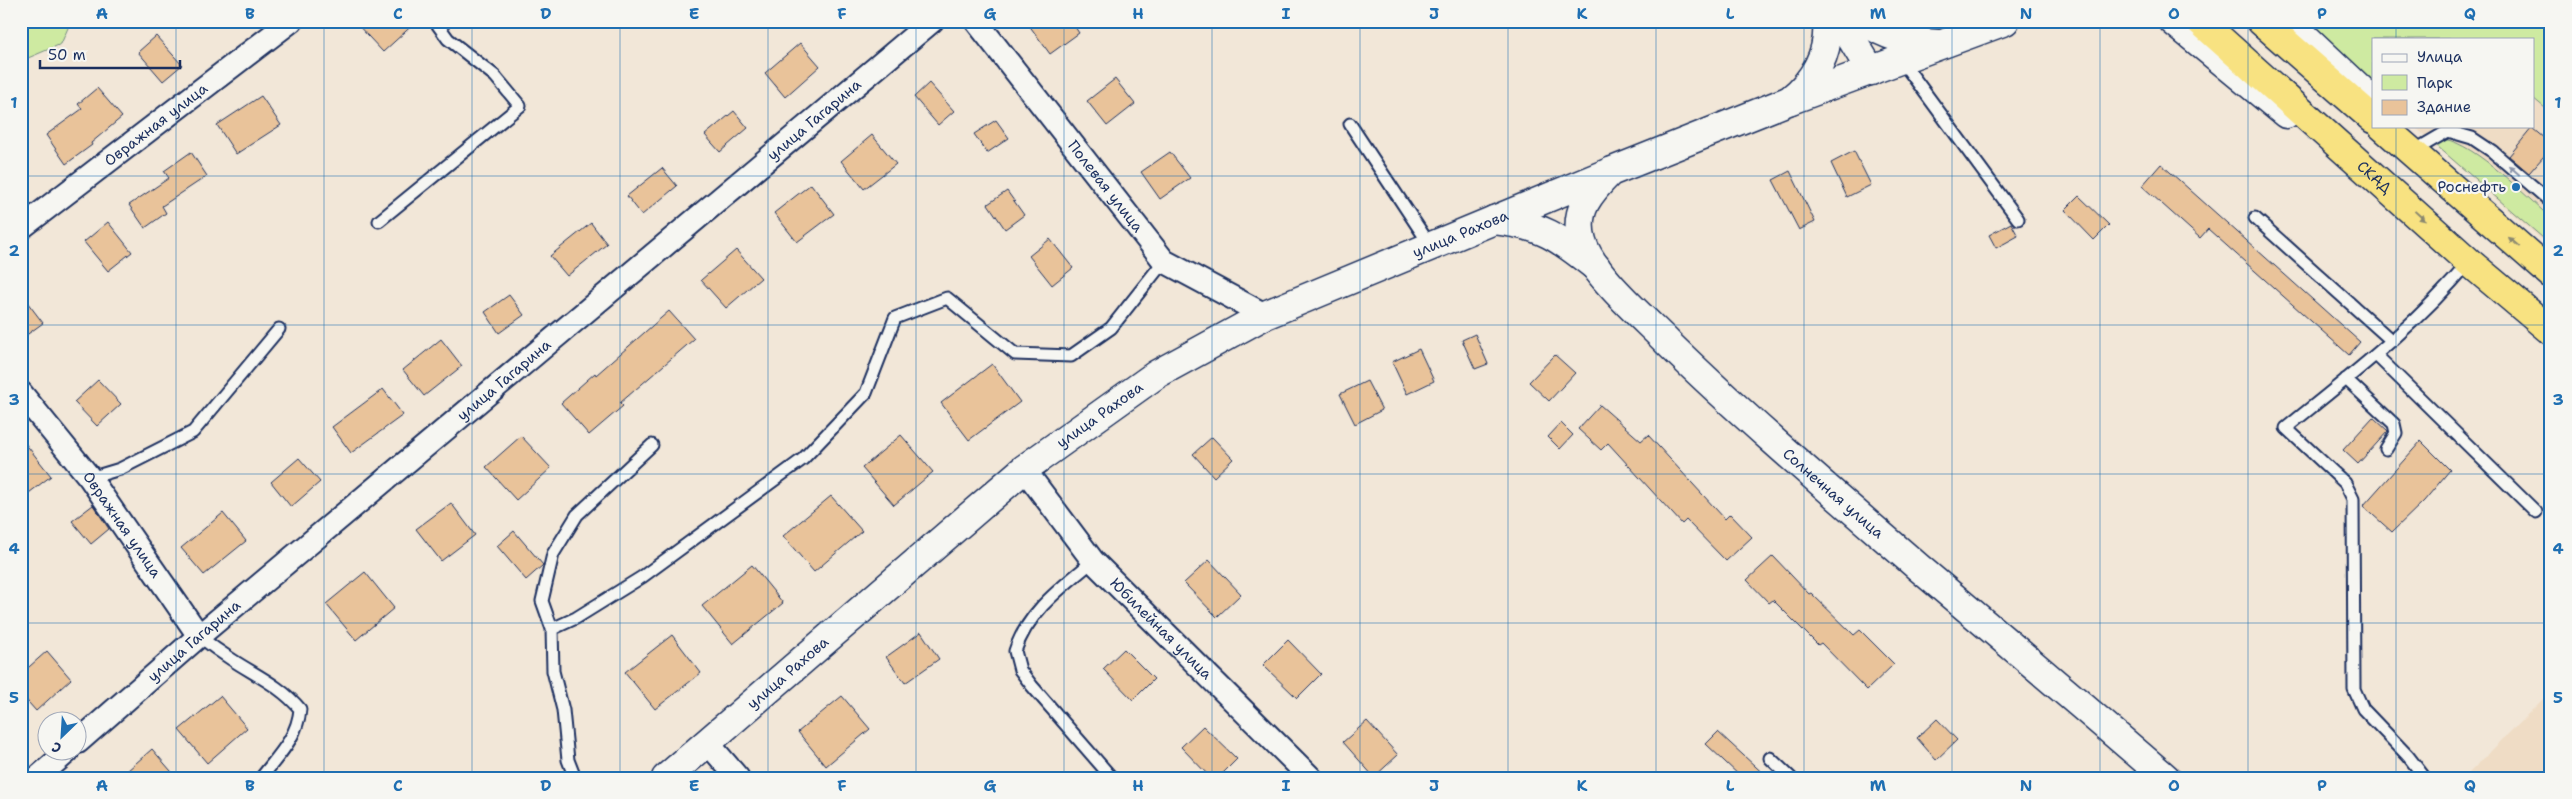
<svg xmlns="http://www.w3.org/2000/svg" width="2572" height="799" font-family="'Shantell Sans',sans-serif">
	<rect width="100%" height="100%" fill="#f2e7d8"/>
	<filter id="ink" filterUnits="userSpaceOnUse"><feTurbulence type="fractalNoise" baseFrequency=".02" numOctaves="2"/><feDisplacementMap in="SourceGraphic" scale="10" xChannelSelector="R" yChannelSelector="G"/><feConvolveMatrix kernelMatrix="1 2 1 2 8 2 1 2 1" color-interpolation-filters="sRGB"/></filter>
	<g filter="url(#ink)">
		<path fill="#efdcc5" d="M2533,88L2551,104V248L2414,126H2533Z
			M2551,691V778H2464Z"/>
		<path fill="#ceeaa1" stroke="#748c80" d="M21,21H71L61,44L21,61Z
			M1875,21H1974L1942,35Z
			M2302,21H2551V113L2533,98V39H2373V90Z
			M2444,139C2477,145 2524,195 2551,218V245L2437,146Z"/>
		<path fill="#e9c39a" stroke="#1b2f5e" d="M354,21H417L383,52Z
			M1026,21H1071L1079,33L1050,54Z
			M156,36L182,65L163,81L138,52Z
			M800,43L820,66L785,97L765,73Z
			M1115,79L1135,104L1107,126L1087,101Z
			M929,83L954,111L938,125L914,97Z
			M97,88L122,117L91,143L92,145L66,164L46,135L82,109L78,104Z
			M261,96L281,125L236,154L217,125Z
			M734,111L748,128L720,152L705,135Z
			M996,120L1009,138L987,153L974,134Z
			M2532,128L2551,144V148L2529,173L2509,156Z
			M872,135L896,164L864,189L841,161Z
			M1854,151L1871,185L1847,197L1831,163Z
			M191,152L207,176L162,206L166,213L145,228L129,205L169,178L164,171Z
			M1170,152L1190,178L1160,199L1141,172Z
			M2161,164L2360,342L2349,355L2208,229L2200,238L2142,186Z
			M662,168L677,186L642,215L627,196Z
			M1790,171L1815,222L1799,230L1773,180Z
			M811,184L834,214L797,242L774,213Z
			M1007,191L1024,215L1005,229L988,204Z
			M2079,196L2109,225L2094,240L2065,210Z
			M108,222L132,252L108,271L84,242Z
			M591,223L607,244L567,276L550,256Z
			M2011,223L2018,236L1996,248L1989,235Z
			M1050,239L1073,268L1052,285L1029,256Z
			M736,250L761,278L726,308L701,280Z
			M21,294L43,323L21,339Z
			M509,295L524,315L499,333L485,312Z
			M669,311L694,339L620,403L623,406L589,435L561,403L595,373L596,375Z
			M1475,334L1488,364L1475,369L1462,340Z
			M441,339L462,366L424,396L403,370Z
			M1419,349L1434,381L1407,394L1392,362Z
			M1555,355L1575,373L1549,401L1529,382Z
			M992,364L1020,402L969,440L941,403Z
			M98,380L121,404L97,426L74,402Z
			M1367,381L1382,410L1355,424L1340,394Z
			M383,389L403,415L351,453L332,427Z
			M1600,405L1641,441L1648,435L1725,519L1730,514L1752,537L1726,561L1686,520L1682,524L1608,443L1601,450L1578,429Z
			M2373,417L2388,431L2358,464L2343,450Z
			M1561,423L1573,435L1560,449L1548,437Z
			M901,435L933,472L894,505L862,468Z
			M521,436L551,468L516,500L486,467Z
			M1212,437L1233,459L1214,477L1193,454Z
			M21,438L51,476L21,499Z
			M2421,441L2450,470L2424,501L2392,532L2363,506Z
			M299,458L320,482L291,507L271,482Z
			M831,496L862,531L814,572L783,536Z
			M451,503L475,535L441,561L416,529Z
			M93,505L109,529L91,544L72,521Z
			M223,513L246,541L204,575L181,548Z
			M514,531L543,565L526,580L497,546Z
			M1773,556L1809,594L1811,593L1854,635L1860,630L1894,664L1867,690L1821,643L1818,645L1773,600L1769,603L1747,580Z
			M1209,560L1241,594L1217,617L1184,583Z
			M752,565L783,603L733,644L702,606Z
			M365,572L394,608L356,640L326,604Z
			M921,632L939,659L905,683L886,657Z
			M672,635L701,673L655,709L625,672Z
			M1288,640L1321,674L1297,698L1263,665Z
			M1124,649L1154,679L1133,700L1103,669Z
			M47,651L71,679L36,711L21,694V674Z
			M220,696L247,728L207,763L179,730Z
			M842,696L870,729L826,766L798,732Z
			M1937,719L1957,740L1936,760L1917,738Z
			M1367,721L1398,755L1374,777L1343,742Z
			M1203,726L1237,759L1218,778H1211L1181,747Z
			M1718,732L1768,778H1742L1706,744Z
			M152,749L177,778H119Z"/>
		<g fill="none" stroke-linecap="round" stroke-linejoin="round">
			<defs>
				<path id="service" d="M1901,60L2018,219
					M1350,124L1430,245
					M2412,152L2448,131L2472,138L2493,152L2551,202
					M2255,218L2392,341
					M379,221L520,106L495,76L448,39L435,21
					M2376,355L2536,512
					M2346,379L2394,424L2396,433L2386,449
					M90,478L120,469L193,432L279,329
					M1093,561C1062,587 1028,611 1015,651L1020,670L1032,686L1112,778
					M552,629L576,618L642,577L803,459L866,393L895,318L947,298L1015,354L1071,356L1111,328L1164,261
					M199,636C209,644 220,652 231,659C255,675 281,686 300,709C298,737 277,757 261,778
					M1770,758L1791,778
					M575,778L568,760L563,710L553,671L552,629L542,601L553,554L577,515L652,445
					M2425,778L2408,756L2363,709L2354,689L2353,499L2345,483L2286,428C2350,376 2416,326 2469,262"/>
				<g id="minor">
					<path id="s1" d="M976,21L1164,261L1265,315"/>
					<path id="s2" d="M21,228L291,21"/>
					<path id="s3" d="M21,393L90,478L199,636"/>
					<path id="s4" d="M1024,469L1093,561L1311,778"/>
					<path id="s5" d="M78,742L199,636L932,21"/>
					<path d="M707,742L738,778"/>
					<path d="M37,778L67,752"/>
				</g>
				<g id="tertiary">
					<path d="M1494,220C1543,225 1558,237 1596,267"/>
					<path id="s6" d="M666,778L1024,469L1157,374L1265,315L1610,172"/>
				</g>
				<g id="secondary">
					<path d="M1841,21L1871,71"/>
					<path d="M1864,21C1887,37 1912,43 1938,44"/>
					<path id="s7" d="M2005,21L1788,101L1610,172C1590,192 1573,211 1582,241C1591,274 1645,319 1669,344C1749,422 1834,494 1918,567C2001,637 2084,707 2166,778"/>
					<path d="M2173,21L2286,114"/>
					<path d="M2293,21L2305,37L2373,101"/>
					<path d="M1790,100C1814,81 1830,53 1827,21"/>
				</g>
				<g id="trunk">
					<path id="s8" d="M2200,21L2469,262L2551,331"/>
					<path d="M2261,21L2373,119"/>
					<path d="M2382,126L2551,274"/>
				</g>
			</defs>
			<use href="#service" stroke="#1b2f5e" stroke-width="15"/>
			<use href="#minor" stroke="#1b2f5e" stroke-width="26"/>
			<use href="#tertiary" stroke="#1b2f5e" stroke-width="31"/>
			<use href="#secondary" stroke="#1b2f5e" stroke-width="31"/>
			<use href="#trunk" stroke="#1b2f5e" stroke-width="31"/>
			<use href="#service" stroke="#f6f6f2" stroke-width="11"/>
			<use href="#minor" stroke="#f6f6f2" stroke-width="22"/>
			<use href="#tertiary" stroke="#f6f6f2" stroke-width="28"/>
			<use href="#secondary" stroke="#f6f6f2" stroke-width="28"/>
			<use href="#trunk" stroke="#f8e281" stroke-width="28"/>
		</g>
		<defs><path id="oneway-solid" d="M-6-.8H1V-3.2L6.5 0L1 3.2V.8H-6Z" transform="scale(1.25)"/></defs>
		<use fill="#8892a8" href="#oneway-solid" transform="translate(2514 170) rotate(-139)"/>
		<g fill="#8a8870">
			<use href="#oneway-solid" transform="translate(2420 216) rotate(43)"/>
			<use href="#oneway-solid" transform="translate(2514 242) rotate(-139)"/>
		</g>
	</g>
	<path fill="none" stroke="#1f6fb2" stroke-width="1" stroke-opacity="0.55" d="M176,21V778M324,21V778M472,21V778M620,21V778M768,21V778M916,21V778M1064,21V778M1212,21V778M1360,21V778M1508,21V778M1656,21V778M1804,21V778M1952,21V778M2100,21V778M2248,21V778M2396,21V39M2396,126V778M21,176H2551M21,325H2551M21,474H2551M21,623H2551"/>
	<circle fill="#1f6fb2" stroke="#f6f6f2" stroke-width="2" cx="2516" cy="187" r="5"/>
	<g text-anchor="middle" stroke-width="4.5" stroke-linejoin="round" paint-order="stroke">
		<g font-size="15" fill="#1b2f5e" stroke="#f6f6f2">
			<text dy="5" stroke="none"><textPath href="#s5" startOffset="964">улица Гагарина</textPath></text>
			<text dy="5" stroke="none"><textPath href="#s2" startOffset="170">Овражная улица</textPath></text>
			<text dy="5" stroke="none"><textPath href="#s8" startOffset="234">СКАД</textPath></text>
			<text dy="5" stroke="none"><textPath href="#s1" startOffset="210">Полевая улица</textPath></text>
			<text dy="5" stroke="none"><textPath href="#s6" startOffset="971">улица Рахова</textPath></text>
			<text dy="5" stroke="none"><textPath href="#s5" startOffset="559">улица Гагарина</textPath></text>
			<text dy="5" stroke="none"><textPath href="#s6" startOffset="566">улица Рахова</textPath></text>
			<text dy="5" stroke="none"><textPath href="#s7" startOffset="860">Солнечная улица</textPath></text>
			<text dy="5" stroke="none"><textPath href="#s3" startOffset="166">Овражная улица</textPath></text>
			<text dy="5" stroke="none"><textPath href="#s4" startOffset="211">Юбилейная улица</textPath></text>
			<text dy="5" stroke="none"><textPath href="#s5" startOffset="154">улица Гагарина</textPath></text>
			<text dy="5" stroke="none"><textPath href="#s6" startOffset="161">улица Рахова</textPath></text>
		</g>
		<g font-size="15" fill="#1b2f5e" stroke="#f6f6f2" text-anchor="end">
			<text x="2506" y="192">Роснефть</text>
		</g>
	</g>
	<rect width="2572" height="799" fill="none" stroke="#f6f6f2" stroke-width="55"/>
	<rect x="2372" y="38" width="162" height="90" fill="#f6f6f2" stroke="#9ea6b7"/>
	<rect x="2382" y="54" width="25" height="8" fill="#f6f6f2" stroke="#9ea6b7"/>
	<text x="2417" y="62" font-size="15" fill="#1b2f5e">Улица</text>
	<rect x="2382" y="75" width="25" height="15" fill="#ceeaa1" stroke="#9ea6b7"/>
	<text x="2417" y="88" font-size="15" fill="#1b2f5e">Парк</text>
	<rect x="2382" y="100" width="25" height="15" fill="#e9c39a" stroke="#9ea6b7"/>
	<text x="2417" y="112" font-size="15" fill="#1b2f5e">Здание</text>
	<g transform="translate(62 736) rotate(205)"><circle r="24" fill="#f6f6f2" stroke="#9ea6b7"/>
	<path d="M0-4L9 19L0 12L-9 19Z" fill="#1f6fb2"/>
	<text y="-8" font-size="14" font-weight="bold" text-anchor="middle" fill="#1b2f5e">С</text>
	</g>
	<path d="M40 60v8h140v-8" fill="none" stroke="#1b2f5e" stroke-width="2.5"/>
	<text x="48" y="60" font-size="15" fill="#1b2f5e" stroke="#f6f6f2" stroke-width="4" paint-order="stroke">50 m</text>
	<rect x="28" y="28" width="2516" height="744" fill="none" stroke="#1f6fb2" stroke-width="2"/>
	<g font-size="16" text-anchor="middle" font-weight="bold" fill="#1f6fb2">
		<text x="102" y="19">A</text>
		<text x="250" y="19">B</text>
		<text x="398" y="19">C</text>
		<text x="546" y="19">D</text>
		<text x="694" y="19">E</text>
		<text x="842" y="19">F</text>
		<text x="990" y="19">G</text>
		<text x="1138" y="19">H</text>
		<text x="1286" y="19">I</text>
		<text x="1434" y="19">J</text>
		<text x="1582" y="19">K</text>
		<text x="1730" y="19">L</text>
		<text x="1878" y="19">M</text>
		<text x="2026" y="19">N</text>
		<text x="2174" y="19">O</text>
		<text x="2322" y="19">P</text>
		<text x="2470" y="19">Q</text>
		<text x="14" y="108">1</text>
		<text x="2558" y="108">1</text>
		<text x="14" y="256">2</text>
		<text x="2558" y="256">2</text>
		<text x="14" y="405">3</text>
		<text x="2558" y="405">3</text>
		<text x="14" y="554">4</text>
		<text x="2558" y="554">4</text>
		<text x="14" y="703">5</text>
		<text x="2558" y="703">5</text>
		<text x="102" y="791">A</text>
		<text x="250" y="791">B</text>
		<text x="398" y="791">C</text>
		<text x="546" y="791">D</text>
		<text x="694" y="791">E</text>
		<text x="842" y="791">F</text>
		<text x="990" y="791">G</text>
		<text x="1138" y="791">H</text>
		<text x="1286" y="791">I</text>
		<text x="1434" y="791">J</text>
		<text x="1582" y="791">K</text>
		<text x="1730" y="791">L</text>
		<text x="1878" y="791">M</text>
		<text x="2026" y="791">N</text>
		<text x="2174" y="791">O</text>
		<text x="2322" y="791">P</text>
		<text x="2470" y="791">Q</text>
	</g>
</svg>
